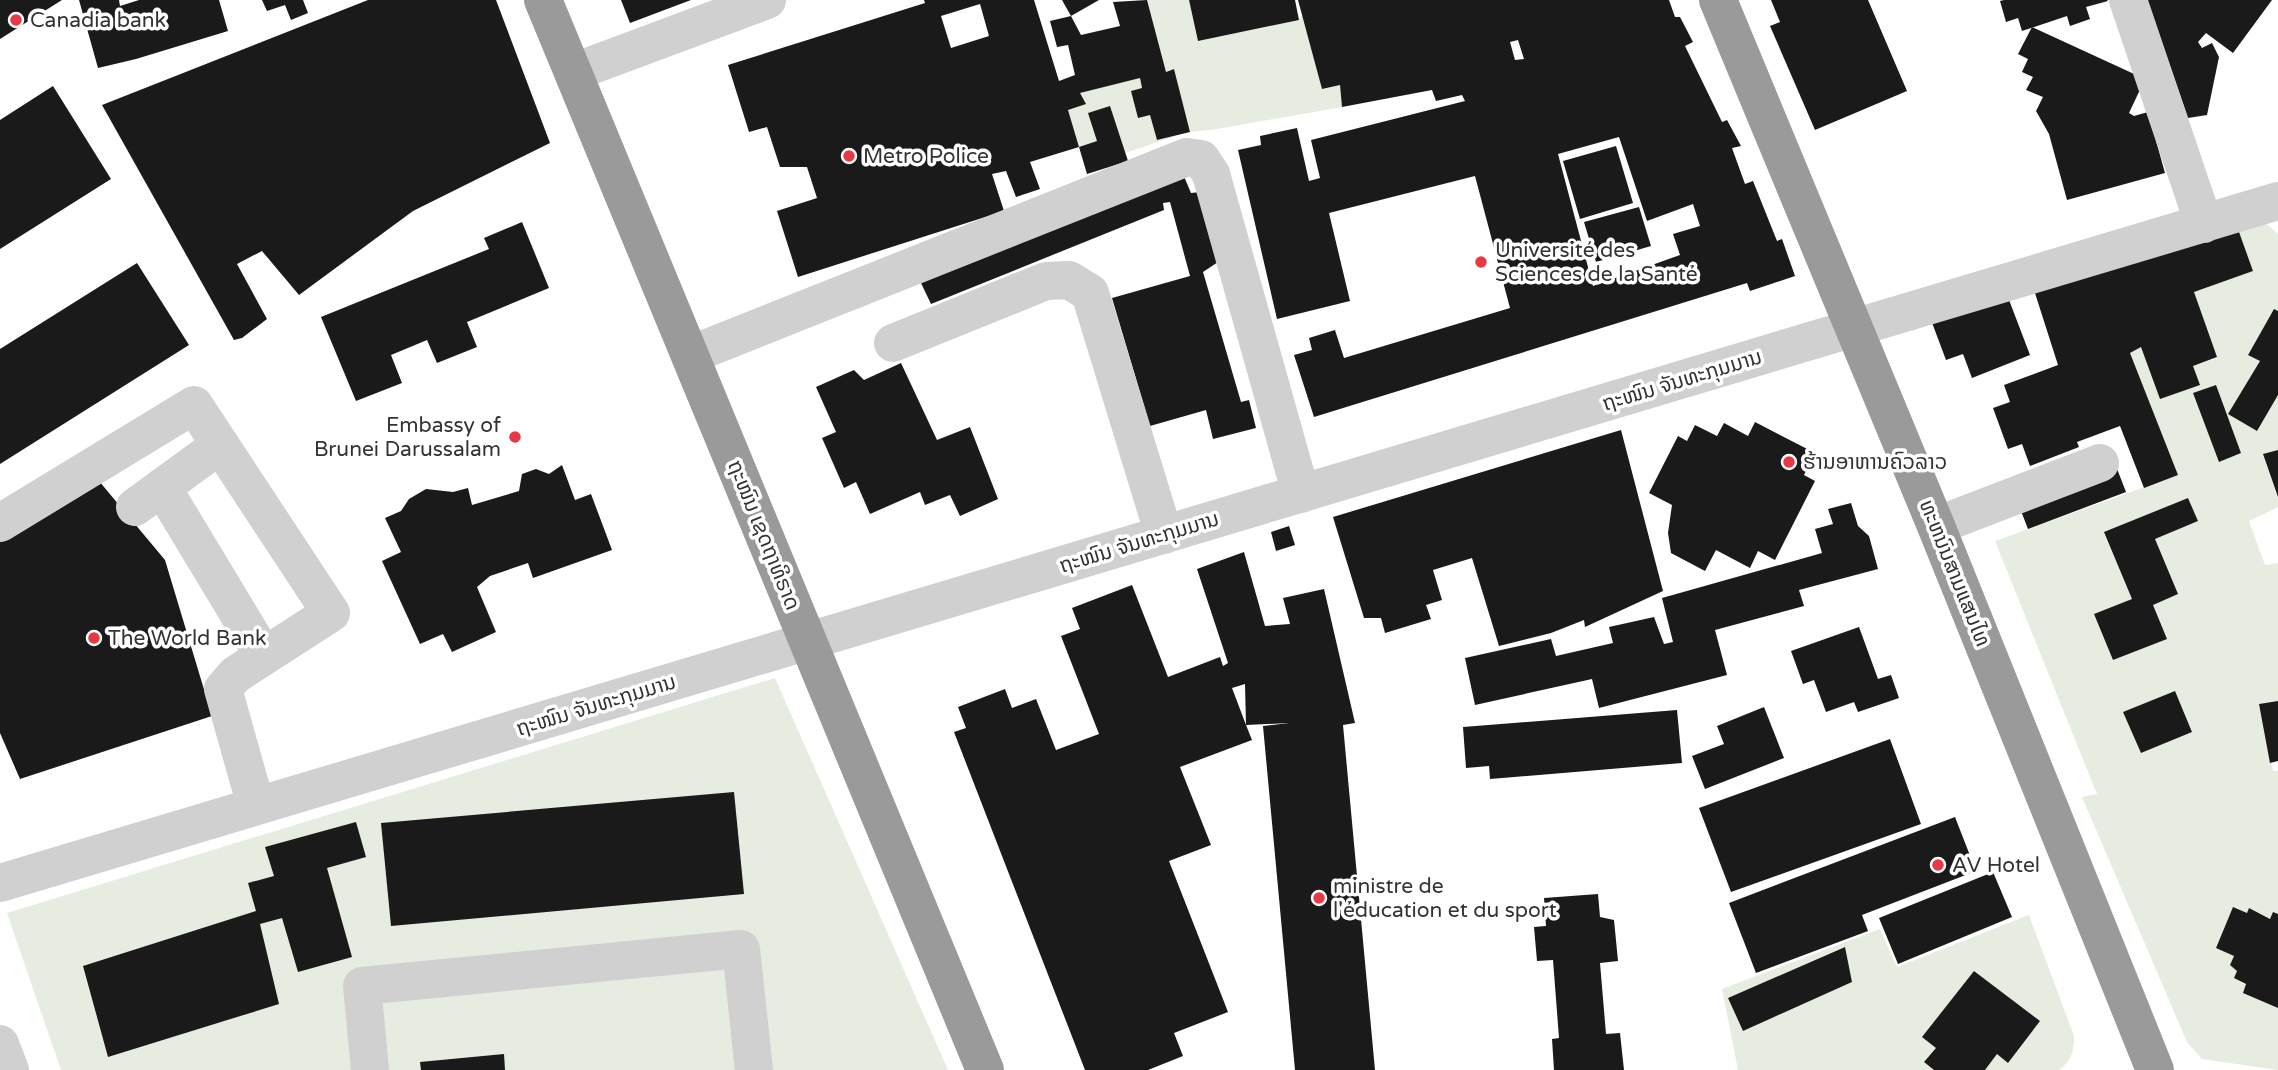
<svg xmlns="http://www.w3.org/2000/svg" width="2278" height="1070" font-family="'Varela Round','Noto Sans Lao',sans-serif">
	<rect width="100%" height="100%" fill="#fff"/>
	<path fill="#e6ecdf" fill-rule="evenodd" d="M1147,0H1189L1198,41L1299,20L1303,14L1322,89L1340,85L1342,107L1217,129L1190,132L1174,69L1166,72Z
		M1140,78L1142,88L1131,91L1138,117L1150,115L1157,140L1178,135L1125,153L1097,141L1079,147L1068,110L1080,93Z
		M2249,208L2278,234V311L2274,309L2248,354L2260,361L2229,414L2257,431L2278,395V450L2263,455L2278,498V507L2249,521L2265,565L2278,563V701L2259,704L2273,771H2278V914L2270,919L2249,908L2247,913L2233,907L2216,948L2234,956L2230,965L2237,971L2235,978L2278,1008V1070L2202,1059L2187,1042L2082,797L2097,794L1995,541L2178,475L2130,353L2141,347L2193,366L2217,358L2194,292L2253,271L2234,218ZM2215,385L2241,453L2220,462L2194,393ZM2188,498L2198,521L2155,539L2153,605L2166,639L2113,660L2094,614L2132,599L2105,532ZM2175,691L2192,732L2141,753L2124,712Z
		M775,678L948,1070H61L7,913Z
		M2029,915L2074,1036C2074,1051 2072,1060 2059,1070H1985L1997,1054L2008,1063L2040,1021L1974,971L1923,1037L1936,1048L1924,1062L1934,1070H1738L1722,989L1880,929L1897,967ZM1844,947L1852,982L1743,1031L1728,998Z"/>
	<path fill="#1a1a1a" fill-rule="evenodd" d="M0,0H62L0,39Z
		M79,0H119L120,6L139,0H219L228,31L136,59L98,68Z
		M262,0H303L308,13L291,20L285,5L267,11Z
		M368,0H496L550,143L413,211L299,295L262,251L237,264L267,319L242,338L234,340L102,105Z
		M621,0H691L630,23Z
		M924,0H1034L1059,81L1075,75L1068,45L1057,47L1050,21L1071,16L1081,35L1120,26L1113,2L1147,0L1166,72L1174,69L1190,132L1157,140L1150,115L1138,118L1131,91L1142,88L1140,78L1080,93L1086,104L1068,110L1079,147L1030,162L1040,189L1016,197L1006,171L992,174L1004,211L798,277L777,211L817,198L807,167H780L767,127L749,132L728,65L925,3ZM980,4L989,36L951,48L941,16Z
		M1062,0H1099L1071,16Z
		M1189,0H1295L1299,20L1198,41Z
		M1298,0H1669L1675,17H1680L1693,42L1685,46L1722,122L1727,120L1741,146L1732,148L1745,184L1753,181L1777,241L1782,239L1795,276L1750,291L1747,283L1314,417L1294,355L1312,350L1309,338L1335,330L1344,358L1510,308L1475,176L1329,213L1350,301L1277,319L1238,150L1261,145L1260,136L1297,128L1309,181L1320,178L1311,140L1465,101L1462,95L1436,101L1432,90L1342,107L1340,85L1322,89ZM1518,40L1524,59L1515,60L1510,42ZM1619,137L1647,221L1693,204L1700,226L1673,234L1680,255L1593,286L1558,154Z
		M1771,0H1868L1907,91L1815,130L1770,26L1780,22Z
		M2004,0H2107L2108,1L2086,7L2090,19L2070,26L2067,16L2022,31L2018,18L2006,22L2000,1Z
		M2147,0H2272L2233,53L2206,33L2198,42L2202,48L2212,43L2219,57L2207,115L2188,118Z
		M2032,27L2145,79L2129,113L2134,116L2148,112L2165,173L2067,200L2049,134L2036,111L2043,97L2026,90L2033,77L2022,72L2028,59L2018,54Z
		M53,86L111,179L0,249V120Z
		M1110,106L1128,161L1087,174L1079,147L1097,141L1088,113Z
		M1616,146L1633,203L1580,219L1563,161Z
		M1183,174L1191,193L1200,192L1218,262L1203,272L1241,402L1249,400L1256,428L1213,439L1206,410L1150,426L1112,298L1190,276L1170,202L1163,203L1164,210L931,304L921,283Z
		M1639,207L1651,246L1596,262L1584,222Z
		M2234,218L2253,271L2194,292L2217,357L2193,366L2200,385L2160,399L2141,347L2130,353L2178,475L2144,488L2120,426L2077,442L2079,447L2030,466L2022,444L2008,449L1993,408L2010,402L2004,385L2058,365L2034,290Z
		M522,222L549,288L467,322L477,347L437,363L427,340L391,355L402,383L356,401L321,317L489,249L484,238Z
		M137,263L189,345L0,464V349Z
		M2006,292L2030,355L1972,378L1963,354L1946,360L1931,320Z
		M2274,309L2278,311V395L2257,431L2228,414L2260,361L2248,355Z
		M901,363L937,440L970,427L998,499L960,516L950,495L925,505L920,492L870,514L856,482L844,488L822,438L836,432L816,387L854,370L864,380Z
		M2216,385L2241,453L2219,462L2193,393Z
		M1755,422L1815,453L1804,475L1815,481L1775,560L1758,551L1750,568L1716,550L1705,571L1671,553L1668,533L1672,505L1649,493L1678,436L1687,441L1695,425L1717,436L1724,423L1748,436Z
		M1621,430L1663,591L1585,627L1584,620L1551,633L1499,646L1472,558L1433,570L1442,600L1426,605L1431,619L1385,633L1381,618H1364L1333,517Z
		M2278,450V497L2263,454Z
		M2114,461L2126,492L2028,529L2016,498Z
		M562,465L575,500L591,494L612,550L533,578L528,563L490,576L477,587L496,632L452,652L443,634L420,644L382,561L401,552L385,518L401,511L409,499L426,489L453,492L468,488L472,505L519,491L522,474L536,469L549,474Z
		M99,481L165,560L212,716L20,779L0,733V531Z
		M2188,498L2198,521L2155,539L2178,594L2153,605L2167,639L2113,660L2094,614L2132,599L2104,532Z
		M1851,503L1858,526L1869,536L1878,569L1799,590L1804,606L1715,630L1727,675L1599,708L1592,679L1475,705L1465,658L1551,639L1556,656L1613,643L1609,627L1654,617L1664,644L1673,642L1662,598L1822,553L1815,529L1833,524L1828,509Z
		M1289,526L1295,545L1276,551L1271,532Z
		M1244,552L1265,626L1290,624L1283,598L1324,589L1355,723L1343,725L1375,1070H1295L1263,726L1289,723L1246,725L1252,740L1180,767L1211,845L1169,861L1228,1012L1174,1033L1183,1056L1148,1070H1085L954,732L966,728L958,707L1005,689L1012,708L1036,699L1056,750L1099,734L1061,636L1080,629L1072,608L1132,585L1168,677L1220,657L1223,666L1228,663L1197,569ZM1245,684L1246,725L1232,688Z
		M1859,627L1878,679L1891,675L1899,698L1858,712L1854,702L1826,712L1814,680L1803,684L1791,651Z
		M2175,691L2192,732L2141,753L2123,712Z
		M2278,701V761L2270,763L2259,704Z
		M1764,707L1784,758L1705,789L1692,756L1724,744L1717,726Z
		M1677,710L1682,763L1490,779L1489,766L1466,768L1463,727Z
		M1890,739L1921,824L1731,892L1699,808Z
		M734,792L744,894L391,926L381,823Z
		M1955,817L1976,871L1862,915L1868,931L1756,973L1729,903Z
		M356,822L366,857L327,868L352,957L298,972L282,918L260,924L279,1004L108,1057L83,966L256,911L248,883L274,876L265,847Z
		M1993,872L2012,917L1898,964L1879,918Z
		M1598,894L1600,917L1614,920L1618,961L1600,963L1606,1034L1620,1033L1624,1070H1554L1552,1039L1559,1038L1553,960L1537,961L1534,927L1546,926L1544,898Z
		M2233,907L2247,913L2249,908L2270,919L2273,912L2278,914V1008L2243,993L2246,984L2234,978L2237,971L2230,965L2234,956L2216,948Z
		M1845,947L1852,982L1743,1031L1728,998Z
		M1974,971L2040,1021L2008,1063L1997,1054L1985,1070H1934L1924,1062L1936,1048L1922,1037Z
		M504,1054L505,1070H421L420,1062Z"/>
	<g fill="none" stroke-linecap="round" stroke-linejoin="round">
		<path stroke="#d0d0d0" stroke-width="38" d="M2128,0L2204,224
			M574,72L767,0
			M893,343L1046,281L1069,280L1090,293L1164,535
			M690,355L1187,157L1201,159L1211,174L1301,494
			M162,487L264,656
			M135,507L220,445
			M0,523L194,405L331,613L235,675L223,689L256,806
			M1936,526L2100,463
			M0,883L2278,201
			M0,1044L10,1070
			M370,1070L362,986L741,949L754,1070"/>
		<path stroke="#9a9a9a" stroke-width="38" d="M543,0L985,1070
			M1718,0L1936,526L2155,1070"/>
	</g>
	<g fill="#e63946" stroke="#fff" stroke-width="2.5">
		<circle cx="16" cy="20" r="7"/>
		<circle cx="849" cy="156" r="7"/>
		<circle cx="1481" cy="262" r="7"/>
		<circle cx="515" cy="437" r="7"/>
		<circle cx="1789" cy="462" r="7"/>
		<circle cx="94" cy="638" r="7"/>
		<circle cx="1938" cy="865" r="7"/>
		<circle cx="1319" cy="898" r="7"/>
	</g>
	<g text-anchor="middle" stroke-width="7" stroke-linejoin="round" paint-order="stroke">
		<g font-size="21" fill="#333" stroke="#fff" text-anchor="start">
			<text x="30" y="27">Canadia bank</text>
			<text x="863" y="163">Metro Police</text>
			<text x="1495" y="257">Université des<tspan x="1495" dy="24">Sciences de la Santé</tspan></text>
			<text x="501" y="432" text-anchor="end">Embassy of<tspan x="501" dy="24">Brunei Darussalam</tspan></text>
			<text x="1803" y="469">ຮ້ານອາຫານຄົວລາວ</text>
			<text x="108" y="645">The World Bank</text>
			<text x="1952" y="872">AV Hotel</text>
			<text x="1333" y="893">ministre de<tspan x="1333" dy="24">l'éducation et du sport</tspan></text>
		</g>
		<g font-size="21" fill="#333" stroke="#fff">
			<text transform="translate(1682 380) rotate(-17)" y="7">ຖະໜົນ ຈັນທະກຸມມານ</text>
			<text transform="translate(764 535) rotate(68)" y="7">ຖະໜົນ ເຊດຖາທິຣາດ</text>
			<text transform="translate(1139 542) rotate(-17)" y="7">ຖະໜົນ ຈັນທະກຸມມານ</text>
			<text transform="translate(1955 573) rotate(68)" y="7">ທະຫນົນສາມແສນໄທ</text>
			<text transform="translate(596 705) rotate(-17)" y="7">ຖະໜົນ ຈັນທະກຸມມານ</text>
		</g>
	</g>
</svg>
